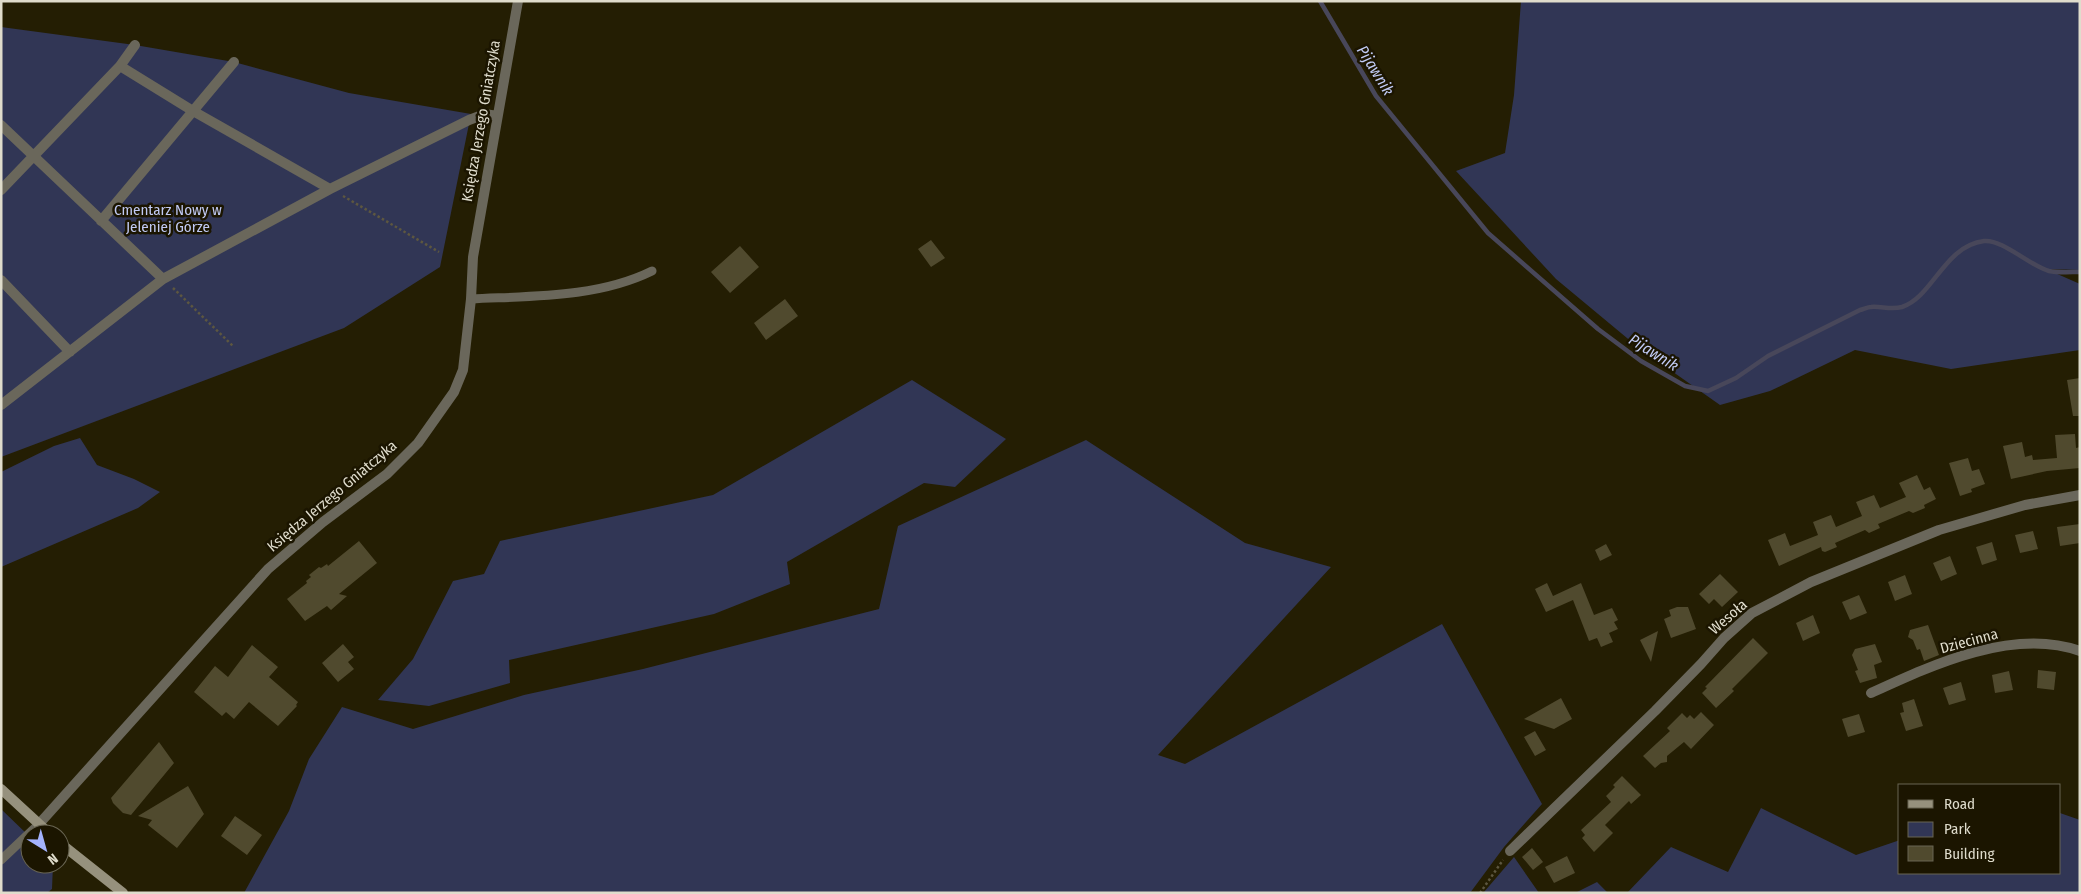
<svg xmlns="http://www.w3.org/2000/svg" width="2081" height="894" font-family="'Fira Sans Condensed',sans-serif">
	<rect width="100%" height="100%" fill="#241e03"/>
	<path fill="#313655" d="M1521,1H2080V270L2046,269L2080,284V350L1951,369L1855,350L1770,391L1720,405L1639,348L1556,279L1456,171L1505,153L1514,95Z
		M1,27L135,45L234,62L349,93L471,114L440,267L344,328L1,457Z
		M912,380L1006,439L955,487L924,483L787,562L790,584L714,614L509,660L510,683L429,706L378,700L413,659L453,581L484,574L500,541L713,495Z
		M80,438L97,465L134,479L160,492L138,508L1,567V472L54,446Z
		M1086,440L1245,543L1331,567L1158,755L1185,764L1442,624L1542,804L1504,847L1470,893H244L289,811L309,759L342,707L413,729L524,695L643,669L879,609L898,526Z
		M1761,808L1856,855L1900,840V873H2060V813L2080,820V893H1627L1671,847L1728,872Z
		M1,809L30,837V864H53L52,889L47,893H1Z
		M1514,857L1539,893H1484V892Z
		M1597,882L1608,893H1575Z"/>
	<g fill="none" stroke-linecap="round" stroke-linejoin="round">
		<path stroke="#48475a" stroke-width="4.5" d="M1320,1L1376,96L1488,233L1598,329L1641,361L1685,386L1708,391L1736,378L1768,356L1860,310C1864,309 1868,307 1871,307C1881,306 1891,310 1902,307C1933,297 1944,246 1984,241C2003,239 2030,266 2049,271C2058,273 2070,272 2080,272"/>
	</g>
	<path fill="#504a2e" d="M931,240L945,258L931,267L918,249Z
		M740,246L759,267L730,293L711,272Z
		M785,299L798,316L766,340L754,323Z
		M2080,378V416H2073L2067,380Z
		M2075,434L2076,448L2080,447V468L2047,471L2011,479L2003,446L2022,442L2025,457L2032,455L2033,460L2057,458L2055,435Z
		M1968,458L1972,471L1979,469L1985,484L1971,489L1972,492L1960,496L1949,463Z
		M1917,475L1924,490L1930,487L1936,499L1924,505L1925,508L1913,513L1909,511L1878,524L1880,528L1869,533L1865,530L1835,543L1837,547L1825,552L1822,551L1821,547L1779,566L1768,540L1785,533L1790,546L1818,535L1813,522L1831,515L1836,527L1862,516L1856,502L1874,495L1880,508L1906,497L1899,483Z
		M2080,524V543L2060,546L2057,527Z
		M2033,531L2038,549L2020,553L2015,535Z
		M359,541L377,563L339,594L347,596L331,610L327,606L305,621L287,599L307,583L306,581L311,577L309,575L319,567L321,568L327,564L328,566Z
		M1992,542L1997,560L1982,565L1976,547Z
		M1606,544L1612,555L1600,561L1595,550Z
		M1950,556L1957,574L1941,581L1933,563Z
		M1720,574L1738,592L1722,607L1714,599L1709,604L1699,594Z
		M1905,575L1912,594L1895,601L1888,582Z
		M1547,583L1553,596L1581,583L1594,615L1612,608L1618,620L1614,622L1618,629L1609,633L1613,642L1601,647L1597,638L1589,641L1573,600L1546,612L1535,589Z
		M1859,595L1867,613L1850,620L1842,602Z
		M1677,607H1688L1696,629L1671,638L1664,619L1671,616L1669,610Z
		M1813,615L1820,633L1803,641L1796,623Z
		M1928,625L1939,655L1924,661L1920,649L1917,650L1913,640L1908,637L1910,630Z
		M1658,631L1651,662L1640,640Z
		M1753,638L1768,653L1732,689L1734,691L1716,708L1702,693L1707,688L1705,687Z
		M343,644L354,657L348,662L354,669L338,682L322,663Z
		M1875,644L1882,662L1874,665L1877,678L1860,683L1855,671L1858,670L1852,655L1855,649Z
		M252,645L278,667L269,677L298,702L296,705L297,706L278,726L249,702L234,719L226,712L222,716L194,692L215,666L228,677Z
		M2038,670L2056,672L2054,690L2037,688Z
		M2009,671L2013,690L1995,693L1992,675Z
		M1961,682L1966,700L1949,705L1943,688Z
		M1561,698L1572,719L1554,729L1524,719Z
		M1914,699L1923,726L1906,731L1900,713L1904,712L1902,703Z
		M1701,712L1714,725L1691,749L1684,742L1667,756V762L1661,763L1655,768L1643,756L1670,731L1667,728L1682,713L1687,718L1690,715L1694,719Z
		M1859,714L1865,732L1848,737L1842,719Z
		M1535,731L1546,750L1535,756L1524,737Z
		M159,742L174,763L131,815L123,813L113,803L111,798Z
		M1622,776L1641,795L1631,804L1629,801L1605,825L1613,833L1594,852L1582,838L1585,835L1581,830L1611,802L1606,796L1615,787L1613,785Z
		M188,786L204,814L177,848L148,825L152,820L138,816Z
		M235,816L262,835L247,855L221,836Z
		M1532,848L1543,862L1533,870L1522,857Z
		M1567,856L1575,873L1554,883L1545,867Z"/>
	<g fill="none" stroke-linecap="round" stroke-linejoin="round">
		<path stroke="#5d5740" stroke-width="2.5" stroke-dasharray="2.5 2.5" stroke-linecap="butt" d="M343,196L439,252
			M173,288L234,347
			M1480,893L1503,860"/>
		<path stroke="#6a675b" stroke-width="9" d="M471,299C531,296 597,298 652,271
			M1,860L39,824"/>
		<path stroke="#6a675b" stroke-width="10" d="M120,66L193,111L330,189
			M1,125L163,279
			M1,190L120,66L135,45
			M101,221L234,62
			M1,280L70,352
			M1,405L163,279L330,189L469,120L485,114L497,116
			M1871,693C1932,665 2013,627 2080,651
			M39,824L268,569L323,522L387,474L418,443L454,392L463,370L471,299L473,257L518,1
			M1510,851L1655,711L1701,664L1724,638L1752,613L1811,582L1939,530L2025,505L2080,495"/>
		<path stroke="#96917d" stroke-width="10" d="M1,789L50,834
			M60,843L123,893"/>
	</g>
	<g text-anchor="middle" stroke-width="5" stroke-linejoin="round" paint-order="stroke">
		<g font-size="15" fill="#dfdccc" stroke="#1b1500">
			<text transform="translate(481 121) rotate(-80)" y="5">Księdza Jerzego Gniatczyka</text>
			<text transform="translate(332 496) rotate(-40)" y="5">Księdza Jerzego Gniatczyka</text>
			<text transform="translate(1728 617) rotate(-41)" y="5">Wesoła</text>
			<text transform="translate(1969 641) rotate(-15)" y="5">Dziecinna</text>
		</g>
		<g font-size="15" fill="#c1caf4" stroke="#1b1500">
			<text x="168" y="215">Cmentarz Nowy w<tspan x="168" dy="17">Jeleniej Górze</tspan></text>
		</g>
		<g font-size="16" font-style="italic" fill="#c2ccf6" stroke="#1b1500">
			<text transform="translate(1376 70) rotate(58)" y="6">Pijawnik</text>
			<text transform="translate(1654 352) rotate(32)" y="6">Pijawnik</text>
		</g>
	</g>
	<rect width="2081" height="894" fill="none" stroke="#dfdccc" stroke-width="5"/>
	<rect x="1898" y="784" width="162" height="90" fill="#1b1500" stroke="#696552"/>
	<rect x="1908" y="800" width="25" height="8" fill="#96917d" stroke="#696552"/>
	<text x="1944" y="809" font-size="15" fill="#dfdccc">Road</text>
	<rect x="1908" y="822" width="25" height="15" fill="#313655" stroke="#696552"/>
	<text x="1944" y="834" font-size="15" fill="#dfdccc">Park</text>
	<rect x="1908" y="846" width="25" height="15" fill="#504a2e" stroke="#696552"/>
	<text x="1944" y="859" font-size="15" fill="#dfdccc">Building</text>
	<g transform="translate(45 849) rotate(143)"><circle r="24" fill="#1b1500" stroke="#696552"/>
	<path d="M0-4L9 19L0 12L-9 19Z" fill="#a3b2fd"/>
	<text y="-8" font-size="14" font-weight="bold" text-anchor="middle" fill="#dfdccc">N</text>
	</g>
</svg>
